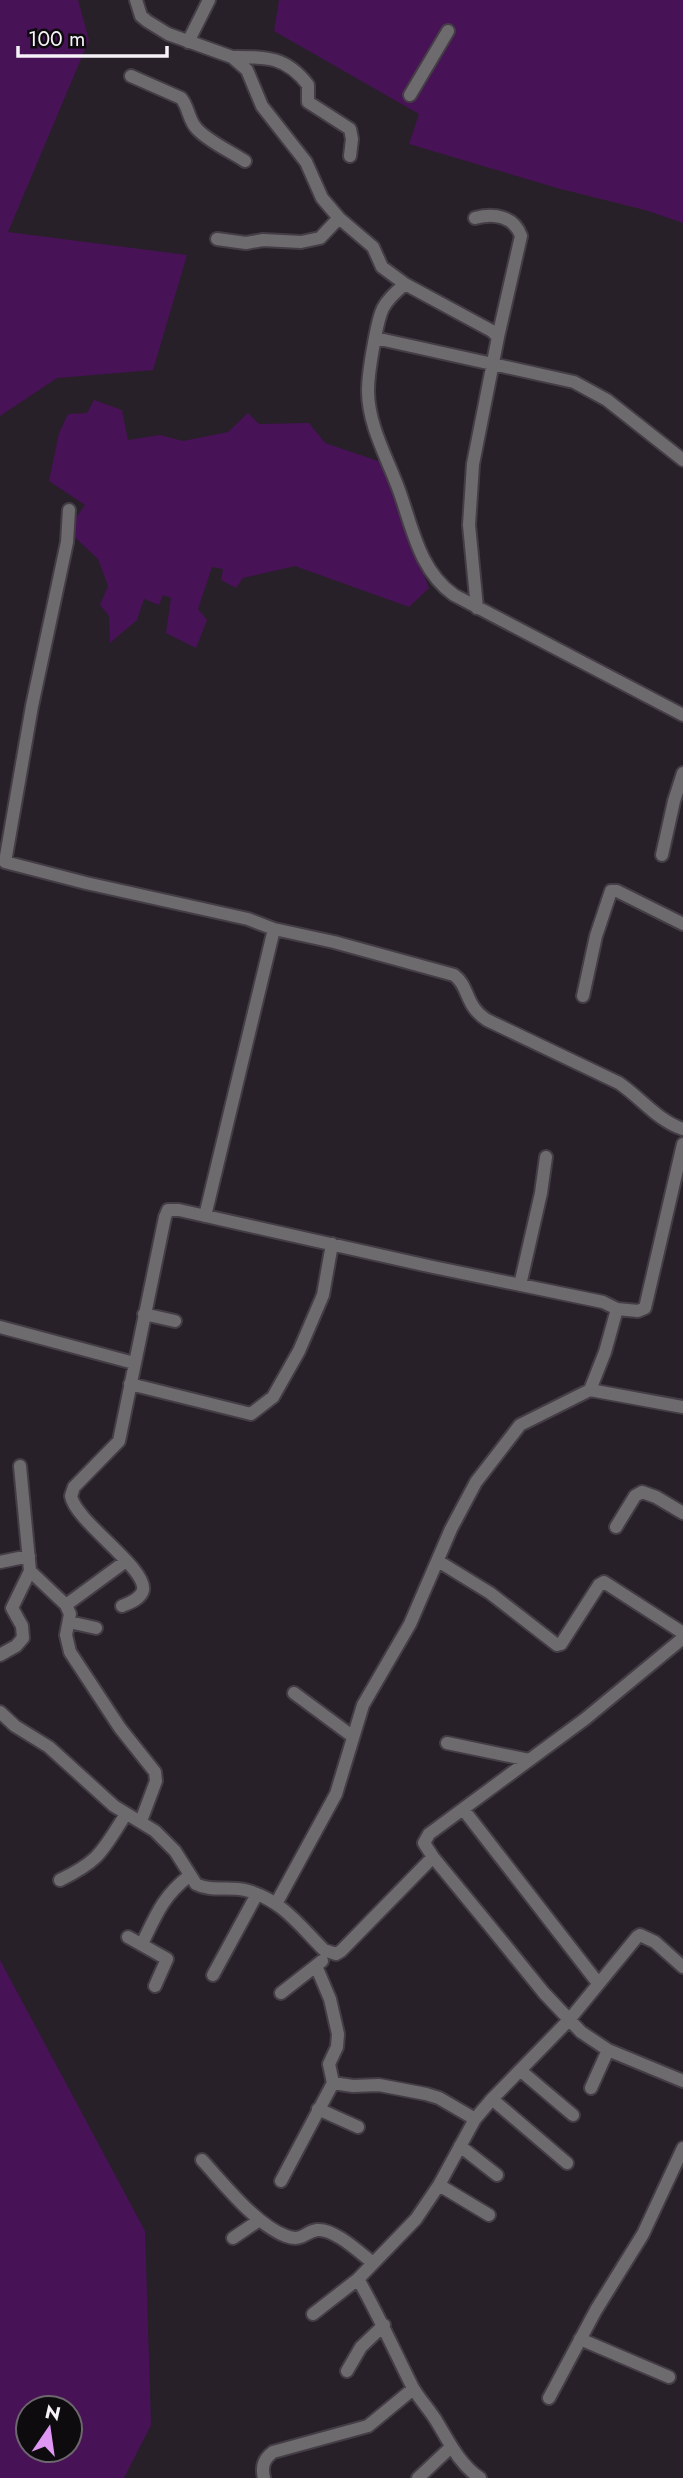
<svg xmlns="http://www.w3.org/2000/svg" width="683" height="2478" font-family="Jost,sans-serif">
	<rect width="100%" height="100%" fill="#272029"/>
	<path fill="#481256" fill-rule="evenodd" d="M0,0H78L89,40L8,232L187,255L153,370L57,378L0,416Z
		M279,0H683V223L645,210L557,188L409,144L419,114L274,31Z
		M94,400L122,410L128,440L160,435L183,441L228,432L248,413L259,424L309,423L325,443L381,462L429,588L409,607L295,566L243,578L236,588L221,580L223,569L212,567L198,609L207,620L196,648L166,633L171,598L163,595L159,605L144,599L137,620L110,643L109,616L100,605L108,586L98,559L67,530L85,505L49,481L59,433L68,414L87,413Z
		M0,1960L145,2231L151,2425L124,2478H0ZM28,2408H70V2450H28Z"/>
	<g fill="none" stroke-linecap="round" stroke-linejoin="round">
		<defs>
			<path id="street" d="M136,0L141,16L147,21L168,34L232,57L247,70L262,106L306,162L322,198L339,218L373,247L382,267L405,284L492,331L498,337L473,464L469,525L477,608
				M188,42L209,0
				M232,57C266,57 286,56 308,85V102L350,129L352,139L350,156
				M131,76L181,98C189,107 188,120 197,129C209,142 230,151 245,161
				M410,95L448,31
				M475,218C494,213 514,216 521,236L498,337
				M217,239L246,243L263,240L301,242L320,238L339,218
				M405,284C380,305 380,311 374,343C371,359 368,375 368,391C368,426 389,461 400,493C413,530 420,571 454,595L683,715
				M375,338L574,382L607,400L683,460
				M69,510L67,542L32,706L5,862L86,883L248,919L274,929L205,1216
				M662,855L674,801L683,773
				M274,929L334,942L454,975C470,987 464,1005 487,1020L619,1083C641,1098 658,1121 683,1129
				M583,996L596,936L611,891H617L683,924
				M520,1285L541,1193L546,1157
				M617,1309L638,1311L645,1308L683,1144
				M144,1314L175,1321
				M0,1327L134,1363
				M130,1384L251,1414L273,1397L299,1351L323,1295L332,1244
				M590,1390L683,1407
				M20,1466L30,1571L66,1605L70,1614L66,1635L70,1652L120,1728L155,1772L156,1781L141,1821
				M616,1527L635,1496L642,1492L656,1497L683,1513
				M438,1561L490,1593L557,1645L561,1644L599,1585L604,1582L683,1633
				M0,1562L29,1556
				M66,1605L126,1561
				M122,1606C129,1603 141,1599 143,1590C147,1568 75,1521 71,1496L74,1487L119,1441L165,1217L168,1210H179L433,1267L603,1302L617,1309L605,1352L590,1390L520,1425L476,1482L451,1529L410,1624L363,1705L336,1794L277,1902
				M69,1622L96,1628
				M683,1638L585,1719L429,1834L424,1843L433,1857L493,1930L544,1993L581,2032L608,2050L683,2081
				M0,1655L16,1646L23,1638L22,1626L12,1608L30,1571
				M294,1693L352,1736
				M0,1712L15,1726L49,1747L114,1806L155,1831L175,1851L196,1884C211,1892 229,1886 245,1890C281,1899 299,1925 324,1950L336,1954L341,1951L433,1857
				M447,1743L529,1760
				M463,1809L598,1983
				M60,1880C101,1860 102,1851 126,1814
				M128,1937L167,1959L155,1986
				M142,1944C156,1915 163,1896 189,1876
				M213,1975L257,1894
				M281,1993L322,1961
				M521,2071L573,2115
				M333,2083L353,2086L379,2085L426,2094L439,2098L475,2119
				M591,2088L608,2050
				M492,2099L567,2163
				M318,2109L358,2127
				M460,2146L497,2175
				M202,2160C224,2184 256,2225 286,2236C303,2242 304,2232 317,2230C334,2228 360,2253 373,2263
				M281,2181L333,2083L329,2064L337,2047L338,2034L330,1999L316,1966
				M439,2185L489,2215
				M233,2238L258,2221
				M358,2279C378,2314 394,2350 412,2386C419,2399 430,2410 437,2422C449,2442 460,2465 480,2478
				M313,2314L358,2279L416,2219L439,2185L475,2119L492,2099L569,2020L637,1937L640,1935L655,1942L683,1967
				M580,2339L669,2377
				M347,2371L361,2347L384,2325
				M549,2398L596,2310L643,2234L683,2148
				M264,2478C261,2466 264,2459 273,2452L368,2426L413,2389
				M418,2478L451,2447"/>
		</defs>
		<use href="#street" stroke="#443d46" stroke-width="16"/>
		<use href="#street" stroke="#6e6b6f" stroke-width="12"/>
	</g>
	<g transform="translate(49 2429) rotate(13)"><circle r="33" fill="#0e0b0f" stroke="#6b676c" stroke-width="2"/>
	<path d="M0-5L12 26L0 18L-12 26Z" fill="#de98f3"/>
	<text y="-10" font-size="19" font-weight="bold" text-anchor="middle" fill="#f6f2f8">N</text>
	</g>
	<path d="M18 46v10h149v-10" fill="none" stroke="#f6f2f8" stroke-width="3.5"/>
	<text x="28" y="46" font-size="21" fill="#f6f2f8" stroke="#0e0b0f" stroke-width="5" paint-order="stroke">100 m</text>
</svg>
